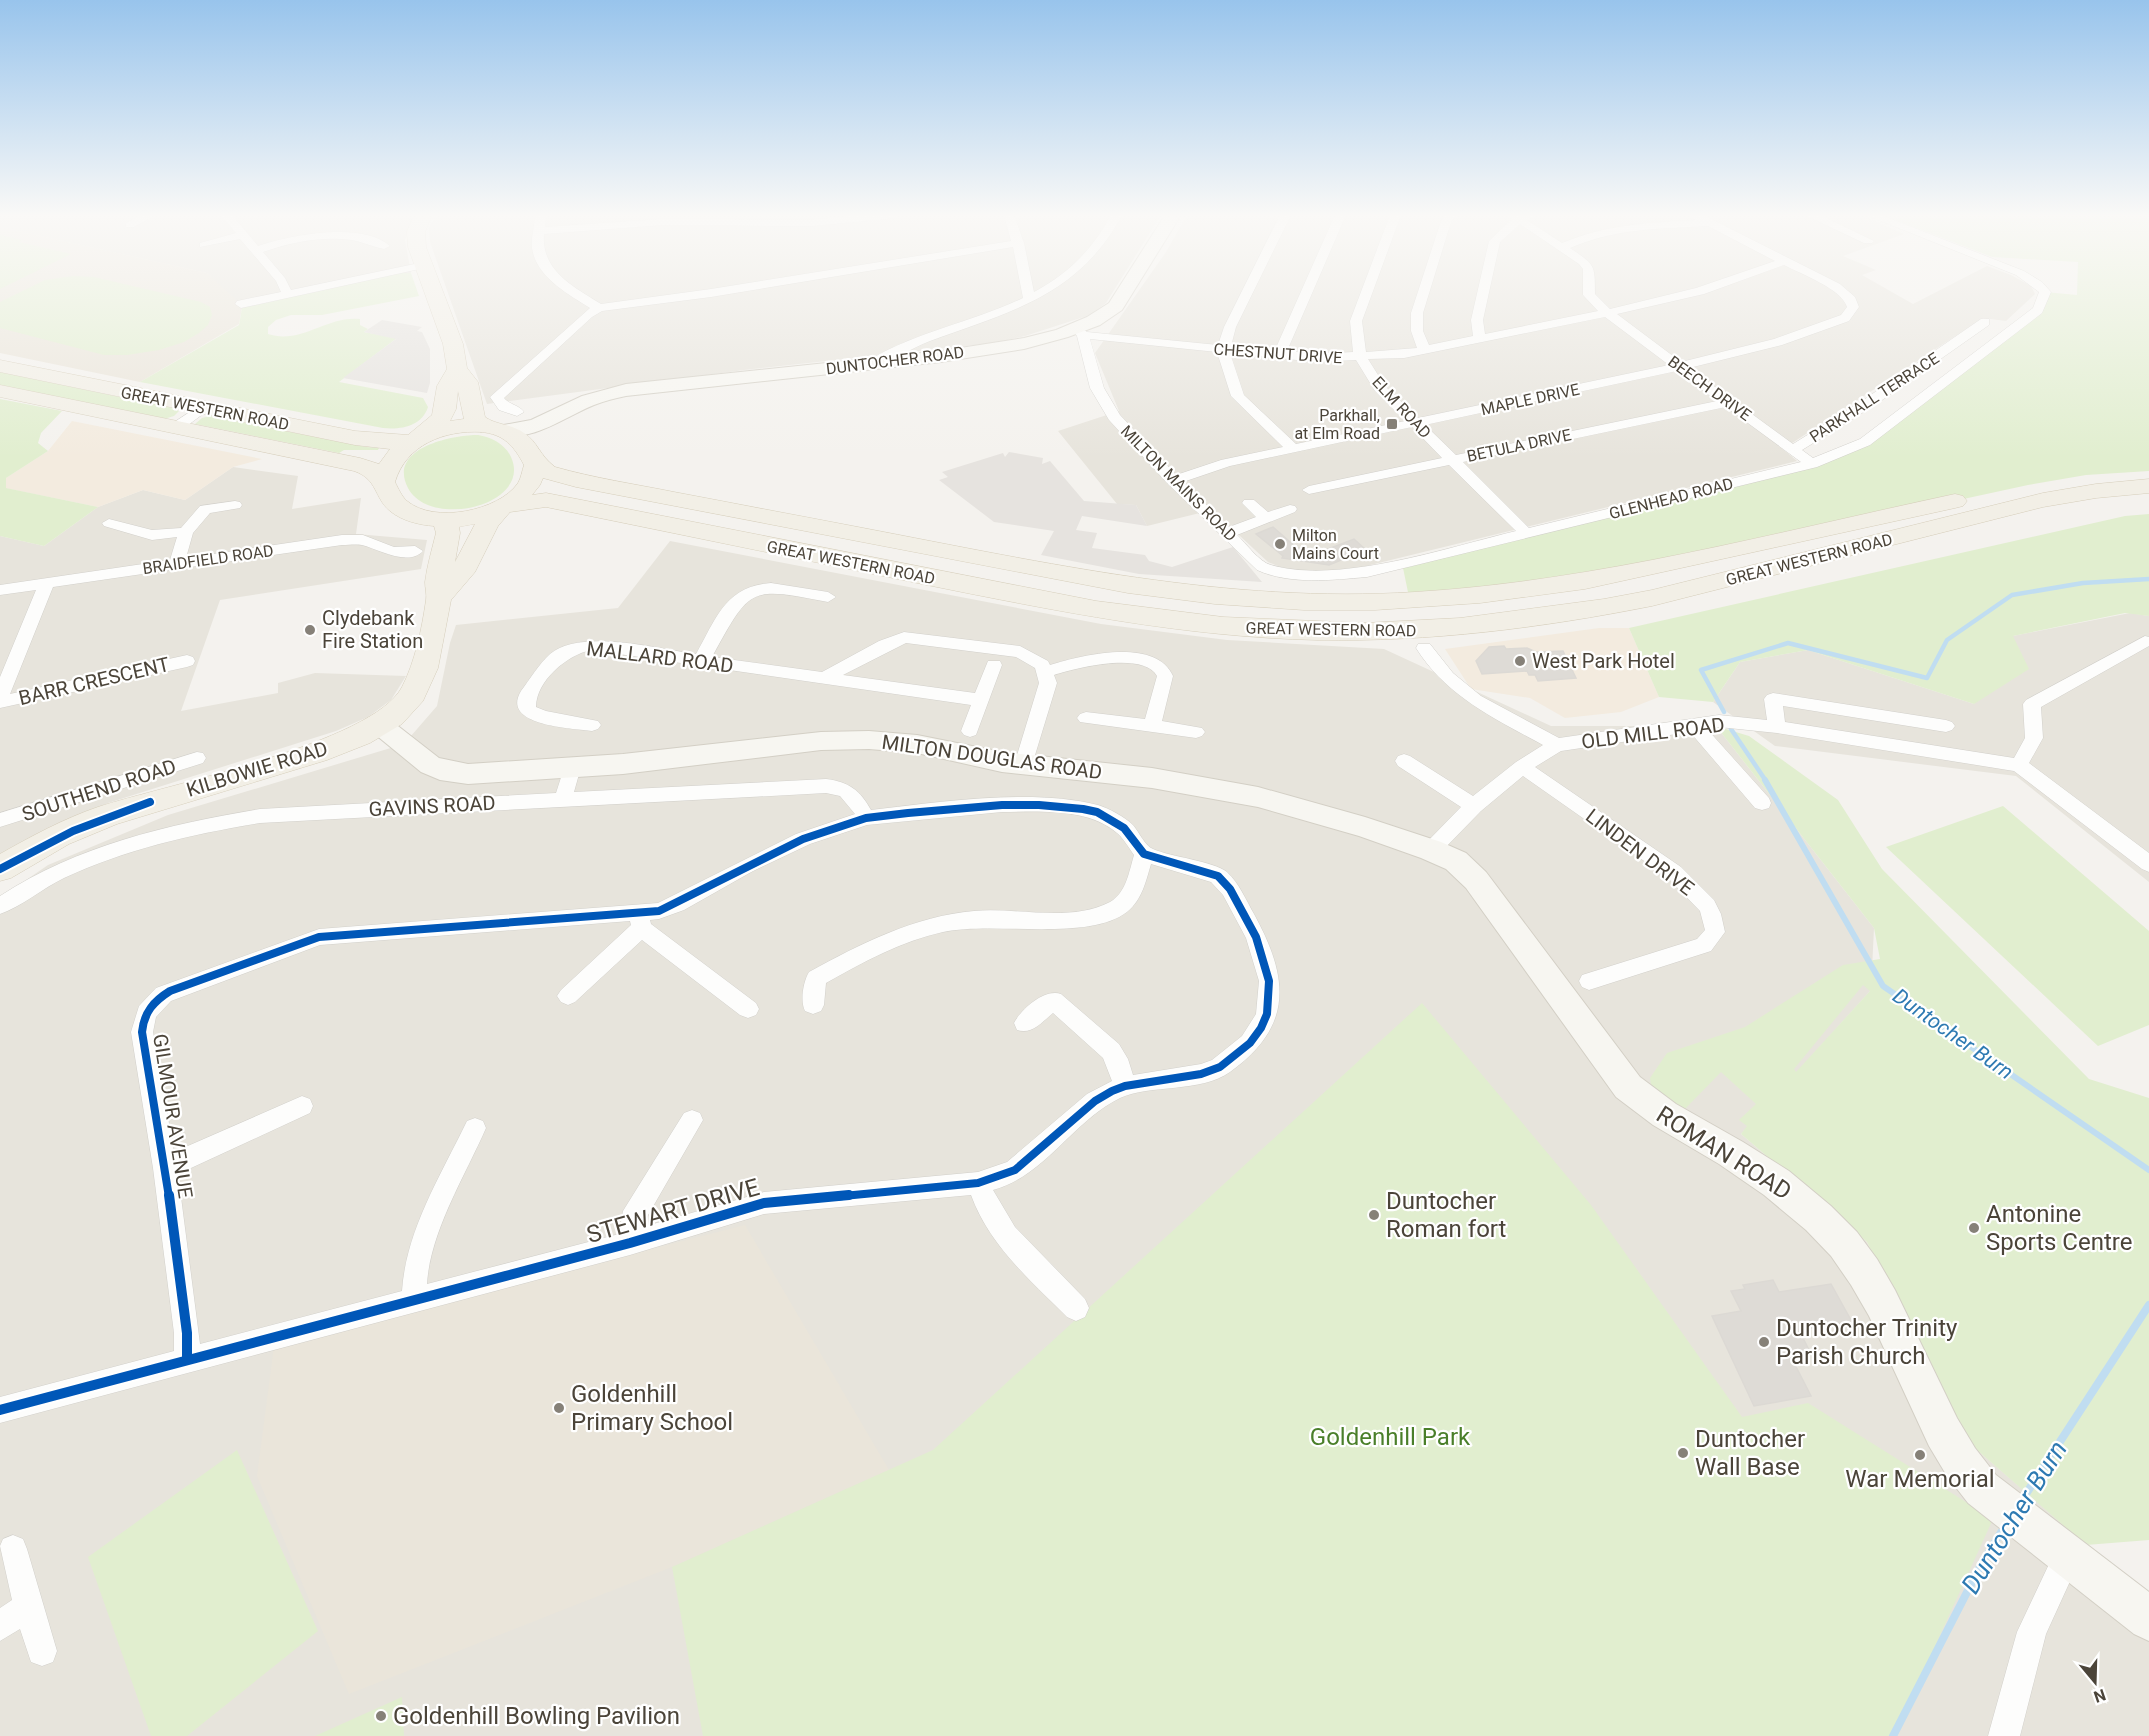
<svg xmlns="http://www.w3.org/2000/svg" width="2149" height="1736" font-family="Roboto,sans-serif">
	<rect width="100%" height="100%" fill="#f4f2ee"/>
	<path fill="#e7e4dc" d="M0,215H417L405,240L411,273H400L242,308L236,306L207,273L0,227Z
		M436,215H1161L1106,303L1090,315L1025,336L994,343L744,370L487,404L430,242L429,228Z
		M1187,215H1861L1904,234L1843,256L1876,270L1862,275L1913,304L1987,266L2011,275L2031,286L2035,294L2006,321L1983,318L1783,449L1797,461L1362,567L1320,572L1285,569L1268,562L1212,510L1147,526L1136,505L1117,504L1058,431L1119,411L1095,353L1166,252Z
		M233,467L298,476L292,509L361,498L356,534L427,540L421,569L220,600L181,711L278,693V683L315,673L406,676L391,700L368,717L336,731L108,803L45,830L0,860V536L44,546L98,507L143,490L185,500Z
		M670,541L1101,624L1227,640L1384,649L1551,726H1716L1874,928L1871,990L1741,1134L1867,1242L1961,1436L2149,1599V1736H0V898L48,865L168,815L404,744L437,706L450,643L456,625L618,608Z
		M2130,613L2149,616V882L2016,776L1775,746L1713,702L1740,662L1808,650L1974,704L2013,636Z"/>
	<path fill="#f3ebdf" d="M72,421L262,459L233,467L185,500L143,490L98,507L5,488L6,478L48,451Z
		M1599,628H1629L1659,697L1621,712L1565,718L1530,698L1471,689L1445,649Z"/>
	<path fill="#eae5da" d="M0,227L207,273L235,299L237,306L242,308L239,324L140,382L0,353Z
		M745,1225L889,1470L672,1567L349,1694L257,1476L274,1346Z"/>
	<path fill="#e1eecf" fill-rule="evenodd" d="M1883,215H2149V471L2086,475L2028,485L1585,581L1410,602L1402,563L1812,464L1865,442L2038,310L2045,292L2077,295L2078,262L1992,257Z
		M0,235L22,240L19,242L71,254L0,289Z
		M400,273H411L419,296L322,315H291L276,320L268,327V334C301,345 327,315 360,319V325L368,329L364,332L397,338L339,382L423,398L428,407C422,426 401,430 383,428L140,382L239,325L242,308Z
		M73,276L94,277L201,302L210,307L212,315L208,325L199,333L184,342L159,350L127,355H104L0,328V302L45,280Z
		M0,372L173,408L179,411L174,416L164,419L0,385Z
		M0,399L62,411L41,433L38,443L48,451L6,478V488L98,507L44,546L0,536Z
		M210,416L366,447L379,448L378,450H344L339,453L195,424L202,418Z
		M478,435C491,437 505,444 511,457C533,505 430,530 408,488C387,448 452,435 478,435Z
		M2149,514V616L2125,613L2013,636L2029,669L1974,704L1808,650L1740,662L1713,702L1659,697L1629,628L2125,516Z
		M1716,726L1749,736L1838,800L1882,869L2089,1079L2149,1098V1540L2086,1545L1961,1436L1867,1242L1741,1134L1747,1126L1739,1120L1756,1104L1721,1072L1682,1112L1652,1092L1650,1078L1667,1053L1745,1027L1843,965L1880,959L1874,928ZM1863,985L1870,991L1796,1072L1794,1069Z
		M2003,806L2149,931V1025L2098,1046L1886,847Z
		M1422,1003L1591,1205L1742,1417L1808,1403L1993,1519L1894,1736H703L672,1567L933,1450Z
		M237,1450L318,1631L187,1736H151L88,1557Z
		M402,1697L404,1736H315Z"/>
	<path fill="#e6e3df" d="M382,320L422,327L417,331L422,332L430,349V383L427,393L343,378L396,339L364,332Z
		M1009,452L1043,458L1042,464L1050,461L1084,501L1136,505L1147,526L1082,516L1076,530L1097,533L1092,548L1145,555L1149,561L1172,567L1233,547L1262,582L1139,574L1041,555L1054,531L994,522L939,480L948,477L942,472L1003,453L1005,457Z"/>
	<g fill="none" stroke-linecap="round" stroke-linejoin="round">
		<path stroke="#c0ddf1" stroke-width="4.5" d="M1724,712L1701,670L1788,643L1927,678L1947,640L2012,595L2083,583L2149,579
			M1731,729L1766,781"/>
		<path stroke="#c0ddf1" stroke-width="6" d="M1765,780L1883,986L2149,1170"/>
		<path stroke="#c0ddf1" stroke-width="8" d="M2022,1500L2149,1305
			M1893,1736L1982,1563L2005,1526"/>
	</g>
	<path fill="#dedbd6" stroke="#dcd9d4" stroke-width="1.5" d="M1273,527L1297,548L1323,551L1354,539L1366,550L1329,565L1282,558L1283,556L1256,534Z
		M1504,646L1506,649L1527,648L1536,652L1563,651L1576,678L1538,681L1535,675H1529L1527,671L1482,674L1476,661L1489,647Z
		M1773,1280L1779,1292L1831,1284L1852,1322L1799,1330L1809,1350L1789,1353L1811,1396L1754,1406L1712,1316L1741,1311L1731,1291L1745,1289L1743,1285Z"/>
	<g fill="none" stroke-linecap="round" stroke-linejoin="round">
		<defs>
			<path id="street" d="M141,215H155L134,227H126V223Z
				M221,215H232L258,246C291,235 362,221 390,246L384,249C373,247 363,242 352,240C322,236 292,242 263,252L285,278L291,290L424,262L430,265L424,268L241,308L235,304L237,301L281,292L276,281L240,239L200,247V243L236,233Z
				M536,215H546L545,227L663,219L812,220L858,215H900L895,218L812,226L663,225L544,234C541,271 574,287 601,304L711,289L1011,241L1004,215H1014L1024,243L1034,292C1068,274 1093,249 1111,215H1122C1079,296 1009,312 930,341C913,347 891,362 876,366L870,362L871,359C919,331 973,322 1023,298L1013,247L711,297L602,311L592,317L504,398C510,405 519,405 524,412L517,416L499,410L490,397L590,308C568,294 536,277 532,248C531,238 534,226 536,215Z
				M1280,215H1291L1236,327L1231,346L1275,350L1335,215H1346L1287,351L1316,354L1353,352L1350,321L1390,215H1401L1362,321L1366,352L1417,348L1411,331V313L1441,221L1445,215H1456L1451,222L1423,313V331L1429,345L1473,336L1471,320L1489,241L1512,219L1508,215H1536L1527,220L1562,243C1608,224 1648,223 1696,220L1689,215H1703L1840,284L1855,297L1859,307L1849,321L1782,345L1689,368L1793,444L1865,399L1981,319H1989V325L1875,405L1802,450L1813,458L1860,439L2033,308L2039,292L2016,275L1866,215H1881L2024,271L2042,282L2051,292L2042,313L1870,445L1817,467L1367,577C1332,580 1290,585 1257,570L1168,484L1109,420L1090,388L1077,336L1072,329L1078,325L1087,332L1218,345L1224,327ZM1520,224L1579,264L1583,269V295L1598,311L1485,334L1483,320L1500,242ZM1708,226L1775,261L1696,288L1610,309L1595,294C1595,264 1595,265 1570,248C1617,228 1657,229 1708,226ZM1784,265C1801,274 1842,289 1847,307L1841,315L1774,339L1681,362L1617,314L1704,294ZM1605,317L1669,365L1418,418L1385,386L1368,359L1404,358ZM1090,339L1217,352L1231,396L1283,447L1221,460L1176,475L1120,415L1104,388ZM1230,353L1316,362L1356,360L1375,391L1405,421L1296,444L1244,395ZM1677,371L1717,401L1456,455L1425,425ZM1726,407L1801,462L1529,528L1463,462ZM1412,427L1442,458L1309,486L1302,490L1309,494L1449,465L1516,531C1449,547 1338,585 1271,565C1259,562 1246,543 1237,535L1295,512L1297,509L1295,506L1290,505L1268,512L1254,500H1244L1242,503L1256,517L1229,527L1183,482L1230,466Z
				M1805,215H1820L1874,241L1872,243H1864Z
				M202,404L207,405L209,408L207,411L180,431H170L168,428L170,425Z
				M235,501L240,502L242,505L240,508L210,513L193,533L186,558L342,535H363L394,547L415,546L423,551C408,567 378,549 362,545C356,544 348,545 342,545L53,587L10,694L187,655L193,657L195,661L193,665L187,667L0,708V677L36,590L0,595V585L170,560L177,537L152,540L104,526L102,523L109,519L152,530L181,528L200,506Z
				M771,583L828,592L836,597L828,602C749,587 751,586 712,657L822,672L879,641L904,632L1020,646L1048,661L1050,665C1082,655 1156,637 1173,676L1162,721L1202,728L1205,732L1202,736L1196,738L1080,722L1077,718L1080,714L1086,712L1145,719L1157,676C1143,651 1076,668 1054,675L1057,683L1032,765L1029,770L1023,772L1017,770L1014,765L1039,683L1035,668L1016,657L906,643L843,675L975,693L988,661H1000L1002,665L976,735L970,737L964,735L961,731L971,705L591,650C567,655 536,681 536,707L546,711L598,721L601,725L598,729L592,731C572,728 500,726 521,691C530,679 539,664 550,654C581,628 658,649 696,654C716,619 725,586 771,583Z
				M2145,636L2149,637V646L2041,707L2043,738L2029,763L2149,853V872L2142,869L2014,771L1777,733L1719,727L1707,729L1769,798L1771,803L1769,808L1762,810L1755,808L1690,732L1561,751L1535,767L1681,867L1714,900L1721,914L1725,932L1711,951L1589,990L1582,987L1579,981L1582,975L1697,939L1705,930L1700,911L1667,877L1523,776L1481,811L1438,855L1431,857L1424,855L1421,850L1424,845L1461,807L1398,766L1395,761L1398,756L1404,754L1410,756L1473,796L1516,762L1543,745C1495,719 1446,696 1416,648L1418,644H1430L1453,673L1481,696L1559,738L1719,715L1767,720L1764,699L1767,695L1773,693L1946,720L1952,722L1955,726L1952,730L1946,732L1783,706L1785,722L2014,758L2025,738L2023,704L2026,700Z
				M197,752L203,753L206,758L203,763L0,827V813Z
				M572,760L578,762L581,767L574,792L826,779C849,782 860,790 871,810C939,802 1032,788 1098,805C1108,808 1125,817 1133,825C1139,832 1145,846 1153,849C1171,857 1213,861 1227,872C1239,883 1246,900 1254,914C1289,978 1294,1026 1230,1072C1201,1093 1150,1084 1120,1098C1073,1121 1045,1176 993,1190L1015,1227L1085,1299L1089,1308L1085,1317L1076,1321L1067,1317C1030,1280 989,1245 971,1195L764,1214L630,1255L0,1423V1397L174,1351V1333L153,1168L131,1032L139,1006L156,988L319,929L658,903L796,834L855,814L840,796L826,793L260,823C193,834 126,849 64,878C43,888 21,907 0,914V896C78,845 170,824 260,809L556,793L566,762ZM1002,812C1039,812 1086,807 1117,833C1123,838 1129,848 1134,855C1129,872 1126,893 1110,902C1069,923 1018,907 974,911C915,916 860,944 809,972C803,982 800,1001 805,1011L813,1014L821,1011L824,1005L826,983C863,962 902,941 943,932C993,921 1088,942 1127,912C1142,900 1146,881 1151,864L1211,882L1223,895L1246,938L1259,981L1256,1014L1242,1036L1212,1060L1201,1064L1133,1075L1128,1059L1119,1044L1061,994C1045,988 1021,1009 1014,1023L1017,1030C1032,1035 1042,1022 1053,1013L1103,1058L1112,1081L1087,1094L1007,1162L978,1172L764,1192L643,1227L644,1222L703,1120L700,1113L692,1110L684,1113L623,1211L619,1234L427,1284C430,1232 465,1176 486,1128L483,1121L475,1118L467,1121C441,1175 406,1230 402,1291L200,1344L178,1174L310,1113L313,1106L310,1099L302,1096L174,1152L153,1032L156,1017L171,1001L320,945L630,921L631,925L561,990L557,996L561,1002L568,1005L575,1002L642,940L740,1015L748,1018L756,1015L759,1009L756,1003L651,924L650,920L659,919L684,910L753,871L810,844L867,825Z
				M13,1535L23,1539L27,1549L57,1651L53,1662L42,1666L31,1662L20,1629L0,1641V1608L12,1600L0,1546L3,1539Z
				M2068,1541L2078,1545L2082,1555L2046,1634L2020,1736H1988L2017,1632L2058,1545Z"/>
			<path id="secondary" d="M1165,215H1181L1122,310L1100,325L1068,337L1024,349L941,362L626,396C616,398 604,401 594,405C564,417 533,443 498,434L495,430L498,426L531,420L582,396L626,384L941,351L1024,338L1056,330L1087,317L1109,303Z
				M380,716L389,719L439,758L468,764L623,754L821,732L869,731L917,735L1002,752L1152,768L1258,787L1365,817L1441,842L1466,853L1486,872L1640,1077L1676,1104L1743,1142L1789,1171L1831,1206L1857,1232L1877,1259L1895,1290L1957,1418L1975,1448L1996,1475L2149,1592V1641L2134,1634L1968,1503L1947,1476L1929,1446L1869,1316L1851,1285L1831,1256L1806,1230L1764,1195L1719,1164L1653,1125L1616,1097L1466,888L1446,869L1421,858L1359,836L1258,807L1152,788L1002,772L917,753L869,749L821,750L623,774L468,784L440,780L421,772L371,731L367,725L371,719Z"/>
			<path id="primary" d="M414,215H432L425,232L426,247L463,344L467,368L478,382L485,417C496,425 512,424 524,433C538,442 539,455 555,467C594,478 634,484 674,492C737,504 800,516 863,528C1046,563 1228,604 1415,592C1597,581 1777,532 1955,494L1963,496L1967,501L1963,506L1955,508L1585,589L1480,603L1375,610H1304L1215,604L1128,593L576,487L543,478L540,485L532,495L546,493L1096,601L1223,617L1364,623L1460,618L1604,599L1652,590L2043,493L2096,484L2149,479V493L2096,498L2043,507L1652,606C1541,628 1430,642 1317,640C1185,637 1056,611 927,585C800,559 673,533 546,507L510,512L498,526L475,572L451,600L438,668L423,701L402,724L370,743L327,760L117,824L69,844L11,878L0,881V854C32,836 63,819 98,807C162,786 373,743 402,687C415,662 422,628 426,600C427,594 425,588 425,582C427,566 432,549 436,533L434,526C420,525 402,521 390,511C374,498 378,479 354,471L0,397V385L360,458L379,464L390,449L355,445L0,372V360L355,431L408,435L432,415L437,386L447,369L443,344L408,247L407,232ZM458,391L464,419L450,421L456,409ZM481,432C504,434 514,446 524,465C522,471 521,478 518,483C499,511 434,524 407,501C402,497 398,488 395,482C406,445 444,430 481,432ZM475,524L455,562L460,533L459,527Z"/>
		</defs>
		<use href="#street" stroke="#d2d0cb" stroke-width="1"/>
		<use href="#secondary" stroke="#d3cfc5" stroke-width="2"/>
		<use href="#primary" stroke="#d6cebb" stroke-width="1"/>
		<use href="#street" fill="#fdfdfc" fill-rule="evenodd"/>
		<use href="#secondary" fill="#f7f6f1" fill-rule="evenodd"/>
		<use href="#primary" fill="#f2efe6" fill-rule="evenodd"/>
		<defs>
			<path id="cycleway-far1" d="M0,869L73,831L150,802
				M169,1197L142,1032C144,1012 154,1001 170,991L319,937L659,911L803,839L866,818L908,813L1002,805H1039L1083,809L1097,812L1124,828L1144,854L1218,876L1230,889L1256,937L1269,981L1267,1014L1261,1028L1250,1043L1220,1067L1201,1074L1125,1086L1112,1091L1095,1101L1015,1170L978,1183L833,1197"/>
			<path id="cycleway" d="M169,1195L187,1333V1359
				M0,1410L630,1243L764,1203L849,1195"/>
		</defs>
		<use href="#cycleway-far1" stroke="#fff" stroke-width="12"/>
		<use href="#cycleway" stroke="#fff" stroke-width="14"/>
		<use href="#cycleway-far1" stroke="#0057b8" stroke-width="8"/>
		<use href="#cycleway" stroke="#0057b8" stroke-width="10"/>
	</g>
	<linearGradient id="sky" x2="0" y2="1"><stop stop-color="#98c4ec"/><stop offset="0.47" stop-color="#faf9f7"/><stop offset="1" stop-color="#faf9f7" stop-opacity="0"/></linearGradient>
	<rect width="2149" height="458" fill="url(#sky)"/>
	<g fill="#868178" stroke="#fff" stroke-width="2">
		<rect x="1386" y="418" width="12" height="12" rx="3"/>
		<circle cx="1280" cy="544" r="6"/>
		<circle cx="310" cy="630" r="6"/>
		<circle cx="1520" cy="661" r="6"/>
		<circle cx="1374" cy="1215" r="6"/>
		<circle cx="1974" cy="1228" r="6"/>
		<circle cx="1764" cy="1342" r="6"/>
		<circle cx="559" cy="1408" r="6"/>
		<circle cx="1683" cy="1453" r="6"/>
		<circle cx="1920" cy="1455" r="6"/>
		<circle cx="381" cy="1716" r="6"/>
	</g>
	<g text-anchor="middle" stroke-width="4.5" stroke-linejoin="round" paint-order="stroke">
		<g font-size="16" fill="#4b4439" stroke="#fff">
			<text transform="translate(1278 353) rotate(4)" y="6">CHESTNUT DRIVE</text>
			<text transform="translate(895 360) rotate(-7)" y="6">DUNTOCHER ROAD</text>
			<text transform="translate(1710 388) rotate(36)" y="6">BEECH DRIVE</text>
			<text transform="translate(1874 397) rotate(-33)" y="6">PARKHALL TERRACE</text>
			<text transform="translate(1530 399) rotate(-12)" y="6">MAPLE DRIVE</text>
			<text transform="translate(1402 407) rotate(47)" y="6">ELM ROAD</text>
			<text transform="translate(205 408) rotate(11)" y="6">GREAT WESTERN ROAD</text>
			<text transform="translate(1519 445) rotate(-12)" y="6">BETULA DRIVE</text>
			<text transform="translate(1179 483) rotate(45)" y="6">MILTON MAINS ROAD</text>
			<text transform="translate(1671 498) rotate(-14)" y="6">GLENHEAD ROAD</text>
			<text transform="translate(208 559) rotate(-8)" y="6">BRAIDFIELD ROAD</text>
			<text transform="translate(1809 559) rotate(-14)" y="6">GREAT WESTERN ROAD</text>
			<text transform="translate(851 562) rotate(11)" y="6">GREAT WESTERN ROAD</text>
			<text transform="translate(1331 629) rotate(1)" y="6">GREAT WESTERN ROAD</text>
		</g>
		<g font-size="16" fill="#4b4439" stroke="#fff" text-anchor="end">
			<text x="1380" y="421">Parkhall,<tspan x="1380" dy="18">at Elm Road</tspan></text>
			<text x="1292" y="541" text-anchor="start">Milton<tspan x="1292" dy="18">Mains Court</tspan></text>
		</g>
		<g font-size="20" fill="#4b4439" stroke="#fff" text-anchor="start">
			<text x="322" y="625">Clydebank<tspan x="322" dy="23">Fire Station</tspan></text>
			<text x="1532" y="668">West Park Hotel</text>
		</g>
		<g font-size="20" fill="#4b4439" stroke="#fff">
			<text transform="translate(660 657) rotate(7)" y="7">MALLARD ROAD</text>
			<text transform="translate(94 681) rotate(-13)" y="7">BARR CRESCENT</text>
			<text transform="translate(1653 733) rotate(-7)" y="7">OLD MILL ROAD</text>
			<text transform="translate(992 757) rotate(8)" y="7">MILTON DOUGLAS ROAD</text>
			<text transform="translate(257 769) rotate(-17)" y="7">KILBOWIE ROAD</text>
			<text transform="translate(99 790) rotate(-18)" y="7">SOUTHEND ROAD</text>
			<text transform="translate(432 806) rotate(-3)" y="7">GAVINS ROAD</text>
			<text transform="translate(1640 852) rotate(37)" y="7">LINDEN DRIVE</text>
			<text transform="translate(173 1116) rotate(81)" y="7">GILMOUR AVENUE</text>
		</g>
		<g font-size="21" font-style="italic" fill="#2e7ab2" stroke="#fff">
			<text transform="translate(1953 1034) rotate(35)" y="7">Duntocher Burn</text>
		</g>
		<g font-size="24" fill="#4b4439" stroke="#fff">
			<text transform="translate(1724 1153) rotate(32)" y="8">ROMAN ROAD</text>
			<text transform="translate(673 1211) rotate(-16)" y="8">STEWART DRIVE</text>
		</g>
		<g font-size="24" fill="#4b4439" stroke="#fff" text-anchor="start">
			<text x="1386" y="1209">Duntocher<tspan x="1386" dy="28">Roman fort</tspan></text>
			<text x="1986" y="1222">Antonine<tspan x="1986" dy="28">Sports Centre</tspan></text>
			<text x="1776" y="1336">Duntocher Trinity<tspan x="1776" dy="28">Parish Church</tspan></text>
			<text x="571" y="1402">Goldenhill<tspan x="571" dy="28">Primary School</tspan></text>
			<text x="1695" y="1447">Duntocher<tspan x="1695" dy="28">Wall Base</tspan></text>
			<text x="1920" y="1487" text-anchor="middle">War Memorial</text>
			<text x="393" y="1724">Goldenhill Bowling Pavilion</text>
		</g>
		<g font-size="24" fill="#4a7f2a" stroke="#fff">
			<text x="1390" y="1445">Goldenhill Park</text>
		</g>
		<g font-size="26" font-style="italic" fill="#2e7ab2" stroke="#fff">
			<text transform="translate(2014 1517) rotate(-58)" y="9">Duntocher Burn</text>
		</g>
	</g>
	<g transform="translate(2095 1682) rotate(161)" stroke="#ffffff" stroke-width="4.5" paint-order="stroke">
	<path d="M0-4.5L10 22L0 15L-10 22Z" fill="#4b4439"/>
	<text y="-9" font-size="16" font-weight="bold" text-anchor="middle" fill="#4b4439">N</text>
	</g>
</svg>
